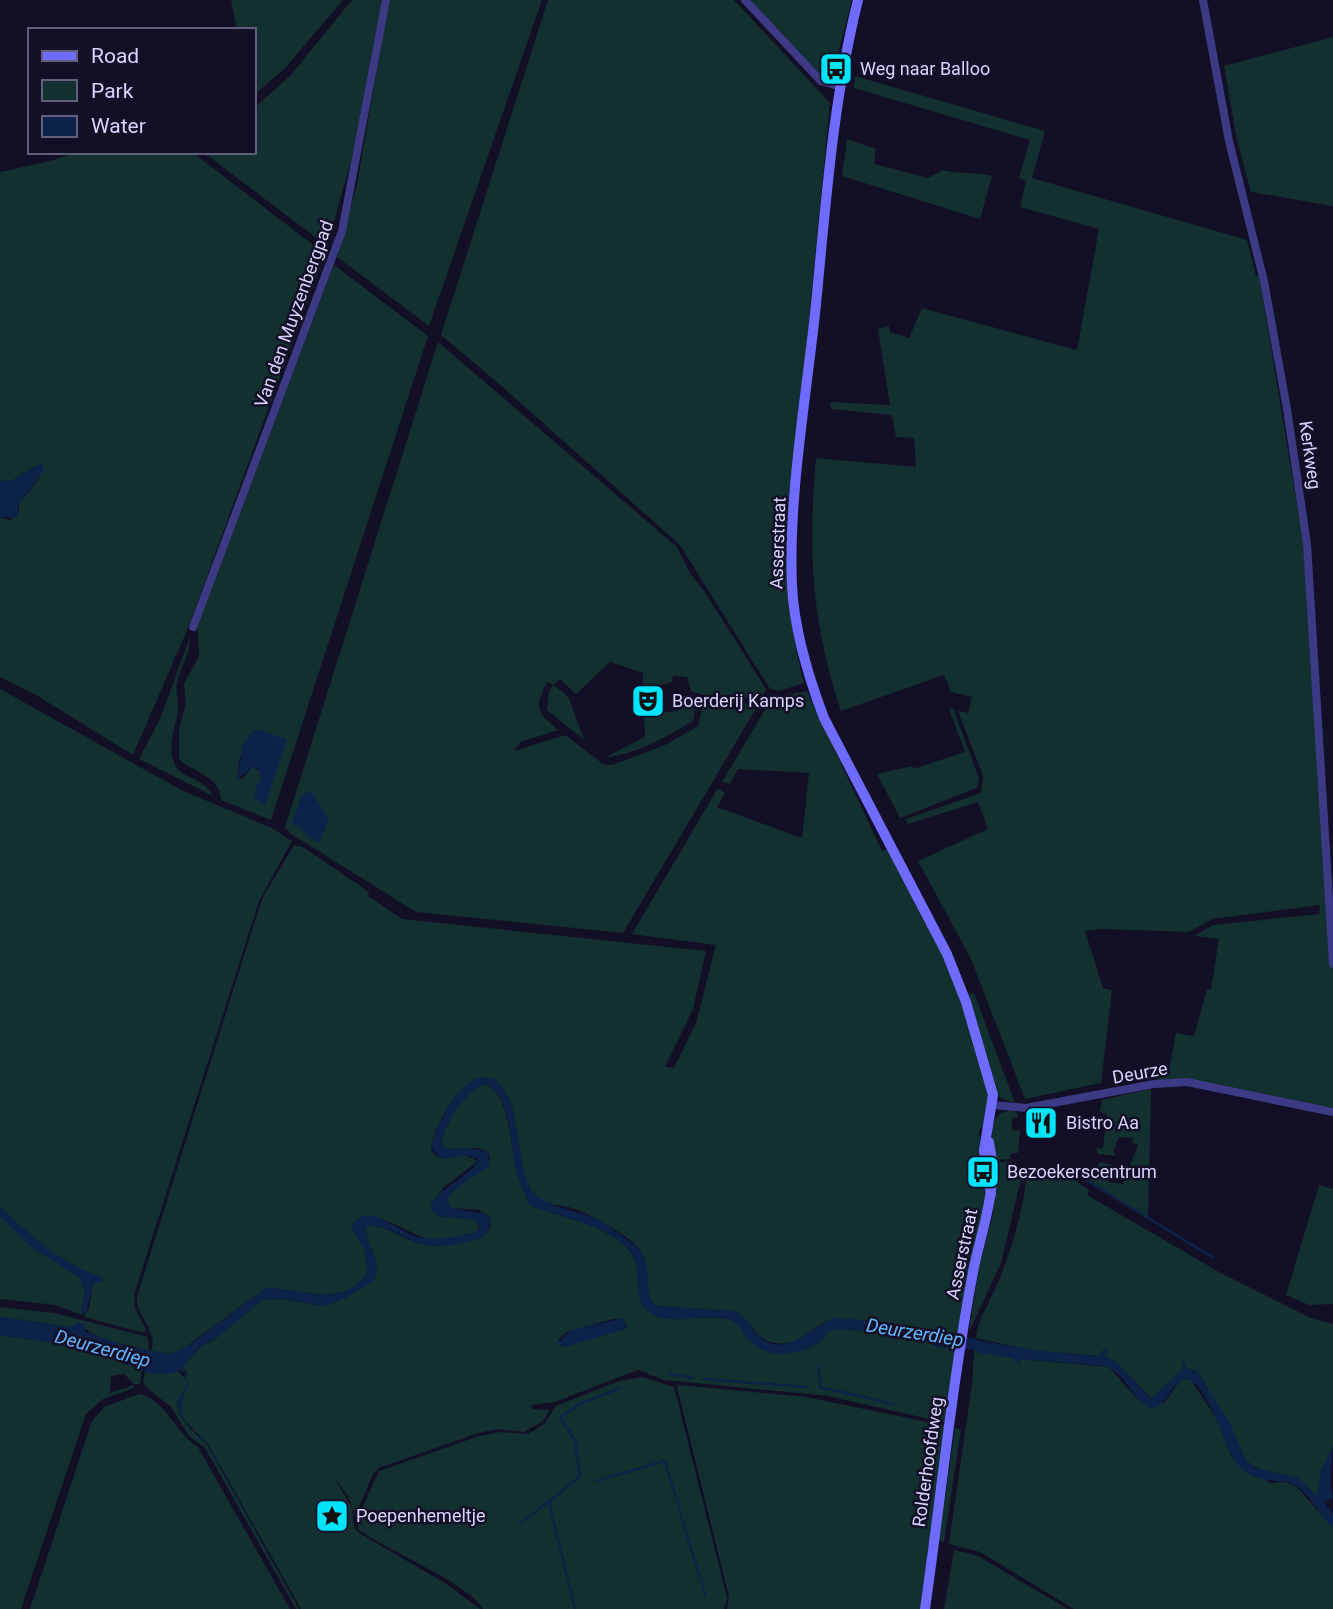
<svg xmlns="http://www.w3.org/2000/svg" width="1333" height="1609" font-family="Roboto,sans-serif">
	<rect width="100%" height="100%" fill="#130f26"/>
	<path fill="#12302f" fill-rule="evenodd" d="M231,0H343L285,68L254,95V30H237Z
		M352,0H382L352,157L327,246L203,152H254V108L290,76Z
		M389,0H542L429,326L337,257L357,185Z
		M548,0H734L830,103L788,535C785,586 791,633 804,683L779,691L770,689L680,545L505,389L441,335Z
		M750,0H852L832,77L826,80Z
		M1333,37V206L1251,192L1237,140L1224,66Z
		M855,76L1045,131L1032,178L1247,240L1256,276L1259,275L1303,542L1333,973V1108L1195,1080L1159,1081L1151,1075L1169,1071L1176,1033L1194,1036L1207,989H1211L1219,939L1194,936L1213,925L1319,914L1320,905L1212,919L1189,932L1103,929L1085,931L1103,988L1112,990L1101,1083L1025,1099L971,959L918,861L988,829L978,802L908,824L906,819L981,793L983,776L958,711L968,713L972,697L951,692L944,675L841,711C811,619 808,553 816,458L916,467L914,438L896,437L892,415L831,409L830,402L890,405L878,329L889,326L890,332L909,338L922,308L1077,350L1099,229L1020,207L1026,181L1019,178L1030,140L854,88Z
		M847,139L876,149L874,164L928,178L943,170C960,175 974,171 992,176L980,219L842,176Z
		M76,152H192L325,254L188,628L133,755L38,696L0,677V517L10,520L19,513V504L40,477L35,466L13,480L0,481V172L51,161Z
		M334,265L428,336L271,820L221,800C220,775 195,774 179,759V729L186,703L184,684L199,656L197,623ZM286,739L255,798L261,779L260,771L252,767L242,779L237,777L240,756Z
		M438,342L677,547L691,575L705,592L766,689L763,695C737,699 716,701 691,691L687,677L673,676L672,682L647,689L643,693V673L610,662L576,694L560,679L554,685L569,698L584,740L547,710L549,692L553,685L547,682C534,709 536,711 558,730L520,742L514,751L565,735L603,764L612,765L665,745L698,726L703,703L738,705L761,700L623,933L416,912L291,834L285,827Z
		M190,637C190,655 181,665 177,683C175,691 179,701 178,710C176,727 167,744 174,763C179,778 205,778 213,796L139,759L160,719Z
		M0,689L183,791L272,828L292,841L259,901L134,1295L135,1308L146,1330L144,1333L84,1317L89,1308L93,1283L103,1277C67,1269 25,1232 0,1206Z
		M807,691L882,851L888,849L939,946L966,1012L989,1096L983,1127L979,1130L982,1162L979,1163L987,1198L958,1336L944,1331C906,1331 869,1315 830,1321C813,1323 801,1350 771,1342C754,1338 750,1318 735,1311L655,1306C643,1291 652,1266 640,1250C627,1234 590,1214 572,1208C558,1204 543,1206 533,1193C512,1163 525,1100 493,1078C486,1078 478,1076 472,1081C452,1095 434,1127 431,1151L441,1159L465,1155L478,1161L444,1187L431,1204L432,1211L439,1216L477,1220L478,1230L473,1233C459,1236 444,1241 430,1239C408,1236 366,1199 351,1227L365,1250L367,1272C344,1310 301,1288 266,1288L183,1349L171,1354L151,1351C159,1330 135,1317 137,1296L253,927L263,897L294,845L303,847L369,892L368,896L402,919L706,951L693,1009L665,1067L674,1068L696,1023L716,945L632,934L718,788L725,793L717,807L802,838L809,773L738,769L730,784L722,782L772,698Z
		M689,701L696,702L693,721C668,736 635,755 606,757L645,737L644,714L678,711Z
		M953,708L979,778L977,788L900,818L877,774L912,766L913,769L965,752L949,709Z
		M974,993L1015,1103L1001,1098L997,1093L969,994Z
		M485,1084C510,1092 511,1148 516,1169C518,1182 526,1193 529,1205C560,1218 630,1228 637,1267C640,1284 635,1298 649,1312C673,1326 700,1313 727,1319C740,1321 742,1332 750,1340C767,1360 799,1355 820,1342C824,1339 826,1333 830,1330C860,1323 895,1335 925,1339C938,1341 935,1347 956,1347L947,1423L828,1396L664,1380L638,1370L555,1402L531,1405L532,1409L550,1410L543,1421L524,1432L498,1429L478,1433L379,1468L373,1474L355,1517L349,1497L335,1479L352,1508L354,1527L359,1533L445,1583L480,1609H301L208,1444C200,1433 178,1421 180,1404C180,1397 186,1391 187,1383L177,1403C180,1423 195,1432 207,1445L299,1609H296L205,1448L189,1436L171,1407L146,1387L143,1381L145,1371L167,1374L178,1370L185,1379L187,1374L183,1367L200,1347L215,1339L262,1300L282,1299L325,1306L347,1297L373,1281C385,1260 361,1240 367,1226C384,1224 398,1236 414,1242C435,1250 459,1243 481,1238L491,1226L490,1217L479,1210L451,1208L447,1201C455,1180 481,1179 490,1158L488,1152L476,1148L446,1149L441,1142C446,1123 466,1088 485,1084ZM613,1319H623L627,1328L564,1347L558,1340L567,1332Z
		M1150,1089L1151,1091L1148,1218L1085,1181L1100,1162L1112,1165V1169L1106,1167L1103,1175L1109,1178L1108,1182L1123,1184L1138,1145L1132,1142L1133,1138L1119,1137L1113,1152L1117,1156L1098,1154L1096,1148L1103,1149L1107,1114L1100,1112L1102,1100Z
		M1011,1110L1017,1113L1018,1117L1012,1118V1130L1020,1131L1018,1153H1011L1010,1159L996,1160C993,1144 986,1125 1001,1113Z
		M1010,1161V1165L1018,1166L1017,1172L1023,1171L1001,1263L969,1332L978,1272L993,1214L995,1163Z
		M1038,1168H1056L1089,1190L1087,1195L1219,1272L1311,1318L1333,1324V1446L1321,1471L1318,1496L1313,1495C1287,1461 1269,1483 1246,1460L1202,1378L1197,1371L1186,1369L1183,1358L1182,1370L1152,1399L1116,1362L1105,1357L1108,1350L1104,1349L1100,1356L1035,1351L976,1338C978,1319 989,1304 996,1287C1011,1252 1025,1207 1027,1169Z
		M1319,1185L1333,1189V1304L1309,1305L1286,1295Z
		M0,1216L32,1247L80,1277L85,1290L82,1315L55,1305L0,1299Z
		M0,1307L54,1313L148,1337L149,1351C125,1343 96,1343 79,1322L71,1327L0,1317Z
		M0,1335L72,1345L142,1370L140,1384H134L124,1374L111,1376L110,1393L134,1385V1388L103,1399L86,1414L21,1609H0Z
		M974,1350L1012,1358L1020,1363L1021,1359L1109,1367L1139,1401L1164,1403L1181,1379H1190L1217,1419L1230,1454L1241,1468L1271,1483L1284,1482L1297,1487L1333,1528V1609H1074L980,1552L949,1544L972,1384Z
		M642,1377L674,1387L727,1598L724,1609H483C469,1583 385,1550 358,1529L357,1519L379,1471L479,1436L500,1432L528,1434L544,1424L556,1406L619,1381Z
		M679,1385L806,1397L947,1426C935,1487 929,1548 920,1609H727L729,1596L677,1387Z
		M139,1394C168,1401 175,1433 198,1447L290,1609H30L92,1421L104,1407Z
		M955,1428L961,1429L944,1542L939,1540Z
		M954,1550L978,1556L1068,1609H944Z"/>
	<path fill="#0c2248" d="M41,463L44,470L19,504L17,518L0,517V481L13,480Z
		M258,730L287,739L265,806L255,798L256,786L261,779L258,768L252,767L237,780L243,744L252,731Z
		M311,791L329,819L319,843L292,823L302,795Z
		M478,1078H493C522,1098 515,1158 530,1188C541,1210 588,1209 610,1227C621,1237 640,1245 645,1260C651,1275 644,1293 655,1306L735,1311C746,1316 749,1326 758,1335C783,1361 812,1327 834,1318C924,1323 1009,1353 1100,1356L1105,1348L1108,1350L1105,1357L1116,1362L1151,1399L1182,1370L1183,1358L1186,1369L1197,1371L1230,1423L1246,1460L1255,1468L1298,1478L1317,1496L1321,1470L1333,1446L1330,1483L1333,1498L1324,1502L1333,1514V1528C1321,1517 1311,1496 1298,1487C1278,1475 1258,1488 1238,1465C1221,1445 1214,1393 1187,1378C1170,1381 1169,1406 1151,1409C1131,1399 1126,1373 1105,1366L1021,1359L1019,1364L1012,1358L979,1353L976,1350L936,1347L923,1338L878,1331L830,1330C826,1333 824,1339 820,1342C800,1355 768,1360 751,1342C743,1334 741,1322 729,1319C704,1313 674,1326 652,1314C628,1301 645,1269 630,1251C608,1224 559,1217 529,1205C526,1193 518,1182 516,1169C511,1148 511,1092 486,1084C466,1088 446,1123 441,1142L446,1149L468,1148L488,1152L489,1166L454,1190L447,1201L451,1208L486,1214L491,1220L487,1234C469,1246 433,1250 413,1241C398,1235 384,1224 367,1226C361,1240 385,1260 373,1281L348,1297L325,1306L283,1299L262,1300L215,1339L200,1346L183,1367L188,1384C181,1403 176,1417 195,1433C200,1437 204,1438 208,1444L299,1609L207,1444C195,1432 180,1423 177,1403L187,1383L183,1372L178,1370L171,1374H152L73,1345L0,1335V1317L71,1327L78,1322L84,1323L86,1332L129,1347L171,1354L191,1344L266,1288C301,1288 344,1310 367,1272L365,1250L351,1227C366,1199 397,1231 415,1236C431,1240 444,1239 459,1236C468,1234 473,1234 479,1228L477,1220L439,1216L432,1211L431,1204C442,1186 474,1174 478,1159L465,1155L441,1159L431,1148C437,1125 455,1087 478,1078Z
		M0,1206C25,1232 67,1268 103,1277L102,1282L93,1283L86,1314L81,1313L85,1290L80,1278L32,1248L0,1216Z
		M623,1318L626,1329L564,1347L557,1344L571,1330Z"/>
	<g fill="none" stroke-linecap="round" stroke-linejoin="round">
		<path stroke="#0c2248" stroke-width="2.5" d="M1078,1175L1212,1257
			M819,1367L820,1387L893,1404
			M671,1374L693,1378
			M704,1379L806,1387
			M596,1481L665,1461L705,1595
			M521,1523L548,1502
			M575,1609L549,1502L580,1476L575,1440L560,1418L580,1404L620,1388"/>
		<path stroke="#3d3a85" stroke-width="8" d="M745,0L821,81L838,86
			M1203,0L1229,141L1264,281L1287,409L1307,544L1333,964
			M193,627L342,231L386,0
			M993,1105L1026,1108L1154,1084L1187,1082L1333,1112"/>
		<path stroke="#6f6bff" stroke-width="10" d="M858,0C833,100 826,202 816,304C807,393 788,497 792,585C794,630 808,676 824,718L947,954L966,1002L993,1095L984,1150L991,1194
			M925,1609C941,1497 952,1383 973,1272C982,1227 999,1189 989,1142"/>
	</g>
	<defs>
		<symbol id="bus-square" viewBox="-11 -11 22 22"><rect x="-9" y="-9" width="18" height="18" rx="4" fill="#00e5ff" stroke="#130f26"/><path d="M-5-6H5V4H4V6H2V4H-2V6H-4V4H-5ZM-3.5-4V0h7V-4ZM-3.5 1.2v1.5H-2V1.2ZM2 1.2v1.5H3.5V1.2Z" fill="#111"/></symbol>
		<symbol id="theatre-square" viewBox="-11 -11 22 22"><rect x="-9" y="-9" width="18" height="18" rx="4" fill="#00e5ff" stroke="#130f26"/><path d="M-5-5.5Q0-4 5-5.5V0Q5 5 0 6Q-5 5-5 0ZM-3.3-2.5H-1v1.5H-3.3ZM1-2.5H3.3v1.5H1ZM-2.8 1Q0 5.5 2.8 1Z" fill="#111"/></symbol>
		<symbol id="restaurant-square" viewBox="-11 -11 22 22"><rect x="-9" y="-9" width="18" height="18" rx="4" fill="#00e5ff" stroke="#130f26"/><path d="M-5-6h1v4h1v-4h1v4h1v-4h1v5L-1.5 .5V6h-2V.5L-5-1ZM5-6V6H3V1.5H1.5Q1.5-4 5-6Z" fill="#111"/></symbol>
		<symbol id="sight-square" viewBox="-11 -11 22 22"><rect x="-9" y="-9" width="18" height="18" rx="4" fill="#00e5ff" stroke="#130f26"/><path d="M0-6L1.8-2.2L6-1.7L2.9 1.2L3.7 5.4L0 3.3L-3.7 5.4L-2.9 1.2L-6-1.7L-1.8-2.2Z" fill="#111"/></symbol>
	</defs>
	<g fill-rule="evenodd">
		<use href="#bus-square" x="817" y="50" width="38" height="38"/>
		<use href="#theatre-square" x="629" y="682" width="38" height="38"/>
		<use href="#restaurant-square" x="1022" y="1104" width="38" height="38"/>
		<use href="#bus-square" x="964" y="1153" width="38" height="38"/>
		<use href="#sight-square" x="313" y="1497" width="38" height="38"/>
	</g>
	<g text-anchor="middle" stroke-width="5" stroke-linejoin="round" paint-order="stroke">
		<g font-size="18" fill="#d9d4ff" stroke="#130f26" text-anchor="start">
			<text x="860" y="75">Weg naar Balloo</text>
			<text x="672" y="707">Boerderij Kamps</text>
			<text x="1066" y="1129">Bistro Aa</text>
			<text x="1007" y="1178">Bezoekerscentrum</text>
			<text x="356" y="1522">Poepenhemeltje</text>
		</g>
		<g font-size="18" fill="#d9d4ff" stroke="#130f26">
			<text transform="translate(294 314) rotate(-70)" y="6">Van den Muyzenbergpad</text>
			<text transform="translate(1310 455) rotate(82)" y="6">Kerkweg</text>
			<text transform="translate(778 543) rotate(-88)" y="6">Asserstraat</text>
			<text transform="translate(1140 1073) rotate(-10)" y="6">Deurze</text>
			<text transform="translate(962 1254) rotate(-78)" y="6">Asserstraat</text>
			<text transform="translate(928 1462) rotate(-82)" y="6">Rolderhoofdweg</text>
		</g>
		<g font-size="19" font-style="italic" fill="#62b6ff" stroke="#130f26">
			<text transform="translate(915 1332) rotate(9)" y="7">Deurzerdiep</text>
			<text transform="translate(103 1348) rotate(15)" y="7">Deurzerdiep</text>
		</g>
	</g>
	<rect x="28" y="28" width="228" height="126" fill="#130f26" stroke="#625e7d" stroke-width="2"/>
	<rect x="42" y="51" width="35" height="10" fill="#6f6bff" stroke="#625e7d" stroke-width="2"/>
	<text x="91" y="63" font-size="21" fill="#d9d4ff">Road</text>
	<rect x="42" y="80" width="35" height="21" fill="#12302f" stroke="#625e7d" stroke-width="2"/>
	<text x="91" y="98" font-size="21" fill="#d9d4ff">Park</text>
	<rect x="42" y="116" width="35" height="21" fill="#0c2248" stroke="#625e7d" stroke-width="2"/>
	<text x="91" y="133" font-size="21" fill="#d9d4ff">Water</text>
</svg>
